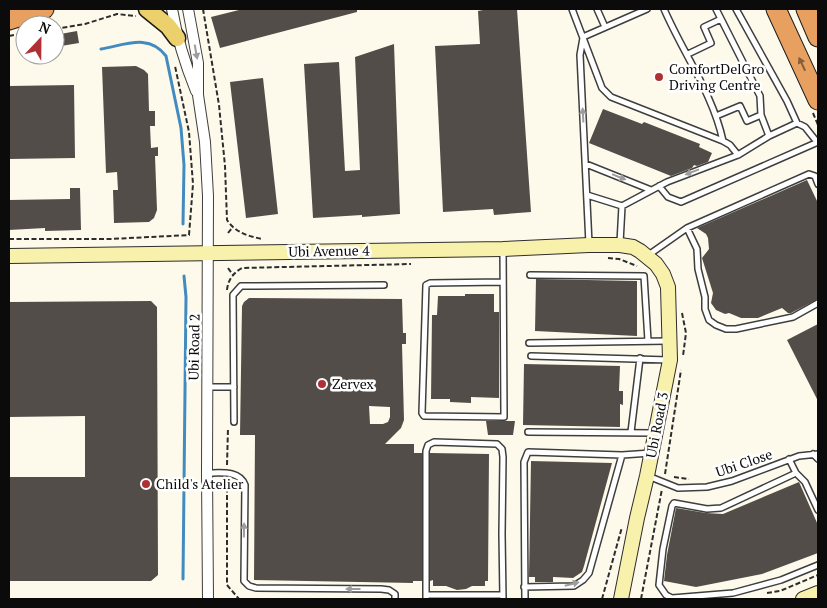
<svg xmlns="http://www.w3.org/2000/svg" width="827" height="608" font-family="'PT Serif',serif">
	<rect width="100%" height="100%" fill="#fdfaeb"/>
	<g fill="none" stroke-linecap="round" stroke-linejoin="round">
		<path stroke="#428bc0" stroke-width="3" d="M101,49C125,45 149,33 166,56L181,128L184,165L183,224
			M183,579L186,297L184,276"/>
	</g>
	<path fill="#534d49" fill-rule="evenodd" d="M243,9H357V12L220,48L211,17Z
		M488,9H517L531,212L494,215L493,209L443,212L435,46L480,44L478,11Z
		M77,31L79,43L55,47V35Z
		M394,44L400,214L362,217V215L313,218L304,64L339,62L345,171L360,170L355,57Z
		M136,66L144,70L148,74L149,111H155V126H150L151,148L158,147V156H155L157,210L154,218L149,222L114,223L113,190H118L117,172L106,173L102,67Z
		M263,78L278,214L246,218L230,82Z
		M74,85L75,158L9,159V86Z
		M603,109L642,124L644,122L700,144L699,147L712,153L708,162L697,166L694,165L692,168L671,176L589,143Z
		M807,180L818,203V299L791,313H788L782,308L758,318H741L729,313L725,314L716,310L711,303L713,293L702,258L709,249L708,238L706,234L697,228Z
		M70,188H80L81,230L45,231V228L9,230V200L70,199Z
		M536,279L637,281V336L535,331Z
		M465,294H494V312H499V398L471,397V403L450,402V399H431L432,315H437L438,296H465Z
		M249,298L402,299L403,333H406V344H402L404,420L401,428L385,444H414V453H422V581H413V583L254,580L255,435H240L242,306L244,302ZM369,406L390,407V417L388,422L383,424H370Z
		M151,301L157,307L158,575L151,581H9V477H85V416L9,417V302Z
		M818,324V401L787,340Z
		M524,364L620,366L619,391H623V405L620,404V427L523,425Z
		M486,421H515L513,435H488Z
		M430,453L489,454L488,581H485V586H472L466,589L457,590L446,586H433V580L430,581Z
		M531,461L612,463L584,566L582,572L573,578L553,577V582H535V577H529Z
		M799,482L818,525V553L762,574L696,587L664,581L667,555L676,508L706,513L723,514Z"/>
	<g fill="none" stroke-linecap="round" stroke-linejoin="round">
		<defs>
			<path id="lane" d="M572,9L602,88L611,97L723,141L730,145L738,155
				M597,9L605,27
				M664,9C683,53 713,94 723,141
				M716,9L760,96L761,115L769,136
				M736,9L787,101L797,123L805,127L817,142
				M583,37L647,9
				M583,38L580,55L589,244
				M688,54L711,43L704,27L721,19
				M716,116L740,106L747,121L761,115
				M586,164L651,190
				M659,186L668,197L681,202L818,142
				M587,195L622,206L667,182L738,155L769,136L797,123
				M687,228L697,249L698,269L705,297V309L709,320L716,325L726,329H736L793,317L818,303
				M620,243L622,206
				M503,249L504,414V417L424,416L422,413L426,285L430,283L503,282
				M647,256L687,228L809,174L815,176L818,184
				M530,275L644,276L648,341
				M529,343L668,341
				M531,356L669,360
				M207,387H234
				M234,422L233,295L241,286L384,285
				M528,432L653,433
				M631,432L640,358
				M813,454L818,459
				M789,459L796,473L805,482L818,510
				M207,473C221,473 239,470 245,485L244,581L249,586L256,588L381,589L389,590L395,594V599
				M796,473L721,508L707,509L674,503L672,506L663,549L659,585L666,595L672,598L733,593L781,580L818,565
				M648,476L678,488L707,487L732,481L799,456L818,454
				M524,587L574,586L583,580L589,573L622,455
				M426,595H503
				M426,599V451L428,445L434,442L497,444L502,449L503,457L502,534L503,599
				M525,599L524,462L528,452L622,455L651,453"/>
			<path id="street" d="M172,9C177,38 185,64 196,91
				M188,9L198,63V95L205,142L208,196L207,473L208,599"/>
			<path id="secondary" d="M9,256L503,249L589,245H620L633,247L640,251L656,264L663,274L668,287L670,360L647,476L637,518L621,599
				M803,599L818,593"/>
			<path id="primary" d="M147,9L168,26L177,38"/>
			<path id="highway" d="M776,9L818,100
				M806,9L818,37
				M9,20L44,9"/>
		</defs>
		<use href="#lane" stroke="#3e3e3e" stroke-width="8"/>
		<use href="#street" stroke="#3e3e3e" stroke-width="12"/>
		<use href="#secondary" stroke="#2d2d2d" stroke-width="16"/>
		<use href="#primary" stroke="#1c1c1c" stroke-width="19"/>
		<use href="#highway" stroke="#1c1c1c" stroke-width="21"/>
		<path stroke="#2d2d2d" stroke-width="2" stroke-dasharray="5 2.5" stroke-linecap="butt" d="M203,9L219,105L225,166L227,220C236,233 248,236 262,239
			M55,29L85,24L117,14L136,16
			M9,36L25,33
			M813,113L818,125
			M228,233L232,228
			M9,239H110L189,235L193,184L189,132L175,66
			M608,258L619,259L637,266
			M228,268L233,275
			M227,290C228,280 233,273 242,268L411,264
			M682,313L686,333L683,356
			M227,465L228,428
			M665,474L681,370
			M674,477L689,479
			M227,480V585L239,599
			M767,593L780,591L818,575
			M602,599L622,527
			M641,599L662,489"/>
		<use href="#lane" stroke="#fff" stroke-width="5"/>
		<use href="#street" stroke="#fff" stroke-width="10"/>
		<use href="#secondary" stroke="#f8f1ac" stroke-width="14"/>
		<use href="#primary" stroke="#ecd06c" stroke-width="16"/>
		<use href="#highway" stroke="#e7a05f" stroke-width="19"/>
	</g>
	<defs><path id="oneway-solid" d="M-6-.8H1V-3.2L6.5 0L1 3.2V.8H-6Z" transform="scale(1.25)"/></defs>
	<g fill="#9d9d9d">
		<use href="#oneway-solid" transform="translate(196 52) rotate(80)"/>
		<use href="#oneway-solid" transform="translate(583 115) rotate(-93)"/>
		<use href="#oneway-solid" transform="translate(692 172) rotate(159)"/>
		<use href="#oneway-solid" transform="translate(619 177) rotate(22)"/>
		<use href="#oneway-solid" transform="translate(244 530) rotate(-89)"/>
		<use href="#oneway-solid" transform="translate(572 584) rotate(-14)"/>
		<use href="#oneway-solid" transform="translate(353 589) rotate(-180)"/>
	</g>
	<use fill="#845d39" href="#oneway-solid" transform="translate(802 64) rotate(-115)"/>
	<g fill="#ae3034" stroke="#fff" stroke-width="2">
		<circle cx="659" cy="77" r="5"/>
		<circle cx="322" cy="384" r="5"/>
		<circle cx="146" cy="484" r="5"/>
	</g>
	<g text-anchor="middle" stroke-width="5" stroke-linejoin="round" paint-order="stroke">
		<g font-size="14" fill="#0b0b0b" stroke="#fff" text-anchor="start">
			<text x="669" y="74">ComfortDelGro<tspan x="669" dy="16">Driving Centre</tspan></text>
			<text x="332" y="389">Zervex</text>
			<text x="156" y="489">Child's Atelier</text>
		</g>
		<g font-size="14" fill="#0b0b0b" stroke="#fff">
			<text transform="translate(329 251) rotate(-1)" y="5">Ubi Avenue 4</text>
			<text transform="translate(194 347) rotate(-89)" y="5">Ubi Road 2</text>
			<text transform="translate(657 425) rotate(-79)" y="5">Ubi Road 3</text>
			<text transform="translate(744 463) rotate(-19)" y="5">Ubi Close</text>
		</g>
	</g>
	<rect width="827" height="608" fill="none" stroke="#0b0b0b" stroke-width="20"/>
	<g transform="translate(40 40) rotate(22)"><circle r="24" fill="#ffffff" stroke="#9d9d9d"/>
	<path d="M0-4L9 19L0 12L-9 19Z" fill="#ae3034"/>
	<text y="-8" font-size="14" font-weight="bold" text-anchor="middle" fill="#0b0b0b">N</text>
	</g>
</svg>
